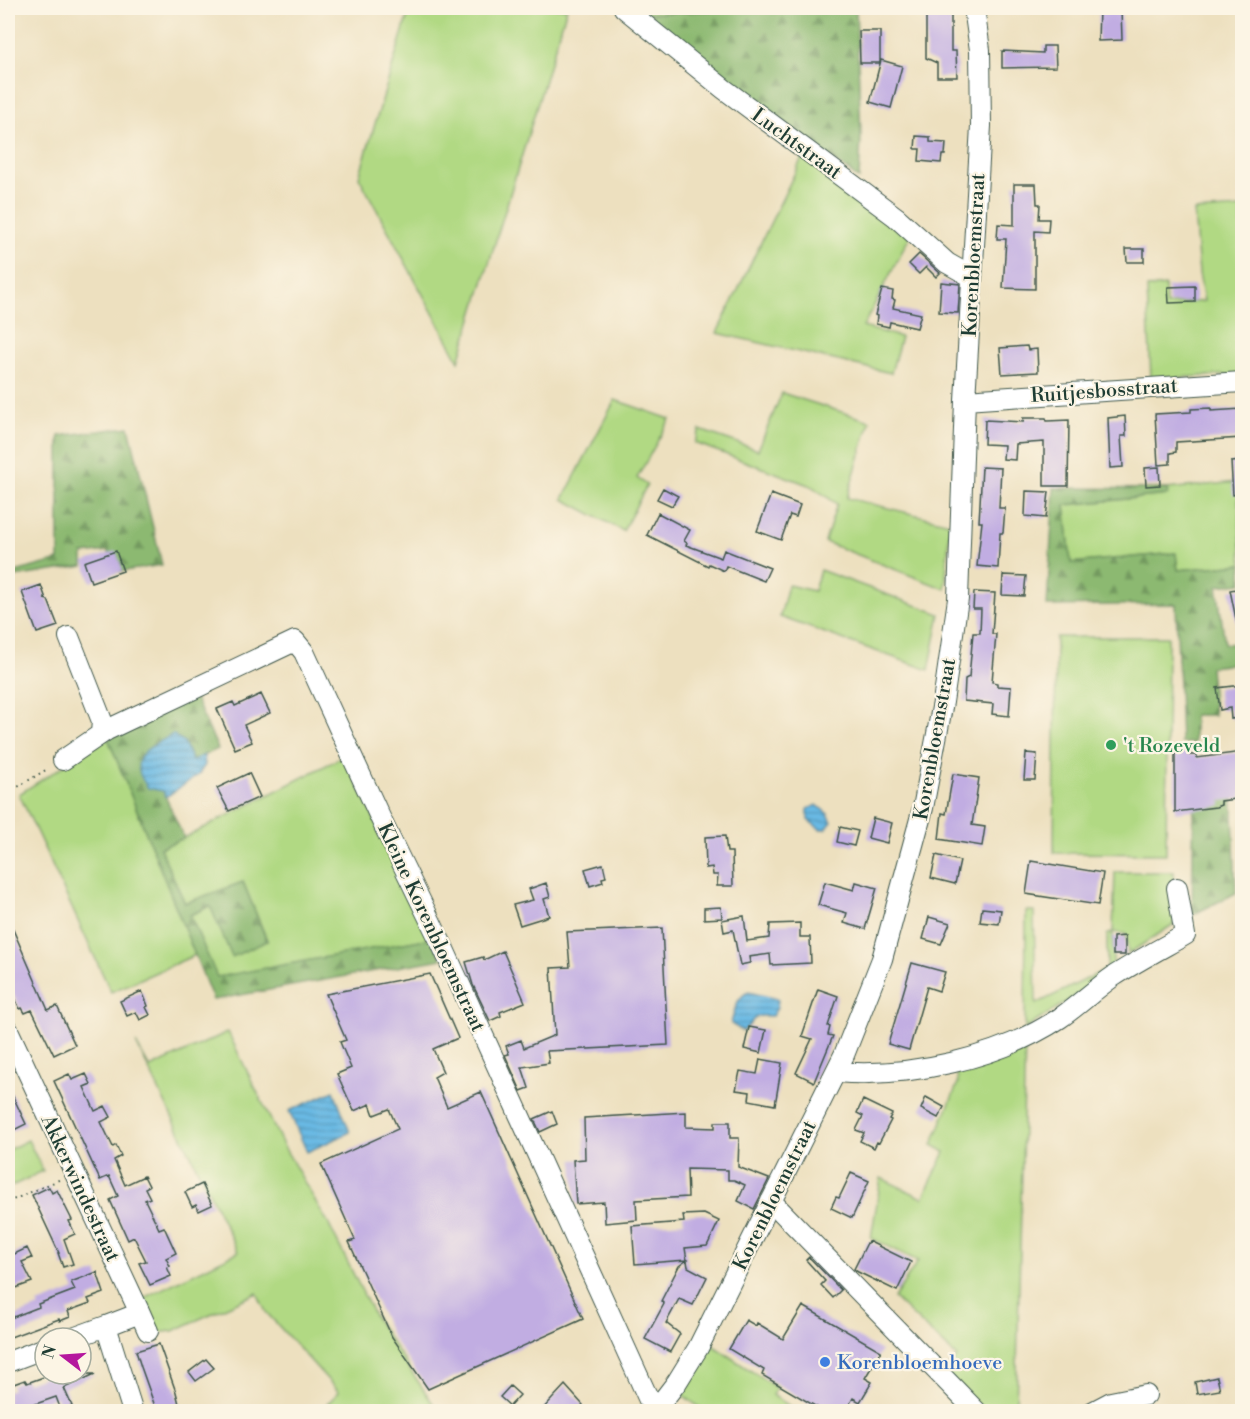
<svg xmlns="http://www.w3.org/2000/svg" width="1250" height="1419" font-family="'Libre Bodoni',serif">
	<defs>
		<pattern id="forest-firs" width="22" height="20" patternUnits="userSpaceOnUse" patternTransform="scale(1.5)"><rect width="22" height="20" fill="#8cb971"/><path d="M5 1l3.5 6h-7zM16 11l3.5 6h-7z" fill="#72985e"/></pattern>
		<pattern id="water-rules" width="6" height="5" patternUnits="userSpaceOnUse" patternTransform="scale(1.5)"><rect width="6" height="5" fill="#69b9e4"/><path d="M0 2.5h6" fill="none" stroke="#5698ba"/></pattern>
	</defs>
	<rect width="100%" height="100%" fill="#fcf5e5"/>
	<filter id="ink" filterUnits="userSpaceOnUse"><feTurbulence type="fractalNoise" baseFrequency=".0167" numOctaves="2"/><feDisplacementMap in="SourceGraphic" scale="12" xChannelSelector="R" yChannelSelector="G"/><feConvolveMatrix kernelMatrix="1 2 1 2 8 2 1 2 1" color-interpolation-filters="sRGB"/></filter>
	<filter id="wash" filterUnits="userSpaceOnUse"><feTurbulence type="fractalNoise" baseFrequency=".008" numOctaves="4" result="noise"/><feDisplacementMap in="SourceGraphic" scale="24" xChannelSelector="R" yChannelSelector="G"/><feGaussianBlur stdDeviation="1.35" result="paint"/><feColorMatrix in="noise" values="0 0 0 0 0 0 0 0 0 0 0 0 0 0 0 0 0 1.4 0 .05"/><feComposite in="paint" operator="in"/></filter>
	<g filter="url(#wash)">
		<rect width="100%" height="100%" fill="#ede0bf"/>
		<path fill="#b1d983" stroke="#688b5c" stroke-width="1.5" d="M410,8H567L459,361L359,177Z
			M631,8H768L639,14Z
			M804,154L911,234L863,327L901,337L891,373L717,333Z
			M1242,208V374L1151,379L1147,288L1165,286L1166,305L1204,301L1199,273L1194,211Z
			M782,393L870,421L847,498L950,523L945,589L825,542L837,504L811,486L695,443L700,430L758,450Z
			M615,400L670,419L637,478L647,485L623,531L563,499Z
			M1237,482L1242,564L1178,570L1175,553L1071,563L1065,505L1167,495V489Z
			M820,570L940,614L929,670L780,617L788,585L814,591Z
			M1056,637H1168L1166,854L1054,853Z
			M108,738L195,955L111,992L19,794Z
			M344,756L431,938L217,978L190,915L210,906L267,940L243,882L185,904L159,848L184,838Z
			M1115,872H1174V924L1128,954L1126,934L1113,932V971L1025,1029L1026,911H1034L1036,1004L1107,969V935L1113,932Z
			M228,1032L283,1145L328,1223L376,1319L438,1411H320L339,1392L266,1312L257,1293L173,1331L155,1333L141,1299L238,1252L136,1043L150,1068Z
			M1025,1042L1016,1411H982L943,1373L957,1357L894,1298L918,1261L871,1238L881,1178L923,1198L945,1152L932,1145L958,1083L956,1066Z
			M28,1140L43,1171L8,1188V1150Z
			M712,1345L777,1388L772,1395L798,1411H705L681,1394Z"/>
		<path fill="url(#forest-firs)" stroke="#567b52" stroke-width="1.5" d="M768,8H856L861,136L859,179L639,14Z
			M129,427L162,565L113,573L108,551L83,554V566L9,578L8,574L59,560V436Z
			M1054,488L1167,489L1168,495L1065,505L1071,563L1176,553L1178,570L1242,564V583L1217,586L1225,644L1242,643V663L1210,667L1214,715H1194V743H1181L1176,604L1047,606Z
			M194,696L218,749L192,761L184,743L163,791L184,838L160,848L185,903L243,882L267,941L232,957L210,906L190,915L217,977L431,938L442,959L213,1000L108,738Z
			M1194,788H1232L1236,893L1192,915Z"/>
		<path fill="url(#water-rules)" stroke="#447b8c" stroke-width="1.5" d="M173,734L184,743L192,761L204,755L205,765L198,775L166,797L163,791L148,788C124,756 148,749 173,734Z
			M817,805L828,814L832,822L826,829H820L808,820V809Z
			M748,992L778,999L777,1008L772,1016C749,1015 759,1017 743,1031L731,1024C734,1012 736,998 748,992Z
			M334,1091L350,1132L307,1152L289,1111Z"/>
		<g id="blocks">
			<path fill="#c1ade2" d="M929,8H951V51H956L957,77H937V63L926,58V16H929Z
				M1099,9H1121L1122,40L1098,41Z
				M859,31H880V63H860Z
				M1043,46H1055L1056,67L1002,68V51L1043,53Z
				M881,60L902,66L891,108L870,102Z
				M916,136L930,137V142L946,143L945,155H942L941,163L919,161L920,149H915Z
				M1014,184H1036L1037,204H1040L1039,219H1049L1048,232L1035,231V289L1003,288L1006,239H997L998,224L1014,225Z
				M1126,249H1144V262H1127Z
				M919,254L940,273L936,277L926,267L919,274L909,264Z
				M941,282L960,284L958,313L939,312Z
				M1195,286V302L1169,303L1168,287Z
				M882,289L893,291L892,299L895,300L893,308L921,314L917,328L890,322L889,327L876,324L877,316L875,315Z
				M1027,346L1028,350L1037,349L1038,372L1002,374L1000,348Z
				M1211,408V411L1242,409V438L1176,442V452L1170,453V464L1158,465L1155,414L1191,412V409Z
				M1125,416L1126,436H1121L1123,467L1110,468L1108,418Z
				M1023,418H1046L1047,421L1069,420L1068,486H1044V442L1016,444L1015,460L1003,459L1004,445L984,444L985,420L1024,422Z
				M1242,461V494L1233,495L1231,462Z
				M982,467L1001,468L999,508H1005L1003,533H1000L998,568L977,566L982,522H979Z
				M1159,467L1160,485L1146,486L1145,468Z
				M663,488L678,496L672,506L657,499Z
				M1026,491L1049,492L1046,518L1025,516Z
				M771,494L800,505L796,517L790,515L781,540L757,531Z
				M658,513L690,530L684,541L687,543L686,545L721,558L724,550L770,568L764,581L726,566L724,571L709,564L708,566L647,535Z
				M116,551L123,571L91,582L84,562Z
				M1003,575L1026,576L1024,596L1002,595Z
				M41,585L46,599H44L48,600L58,626L37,633L22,592Z
				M1242,588V624H1237L1230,590Z
				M974,592L995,593L992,634H996L992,682L997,683V686L1011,687L1009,716L992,714L993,704L964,701L965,679L969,677L973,633H980L981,609H973Z
				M1242,685V717L1231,719L1230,708L1220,710L1217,688Z
				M261,694L270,713L244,725L252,742L235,749L217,709L233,702L235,706Z
				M1188,749L1189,755H1197V758L1242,752V798L1221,801V805L1216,807L1175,812V750Z
				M1026,753L1037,754L1035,780H1024Z
				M249,773L260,797L229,811L217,788Z
				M953,774L979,778L972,825L985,827L982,846L939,839L942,813L946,814Z
				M873,818L892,823L887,843L868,838Z
				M840,827L858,831L854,846L837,842Z
				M725,836L727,852H732L733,886H717L718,875H713L712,867L706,868L705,837Z
				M936,855L960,861L955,884L931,878Z
				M1031,861L1103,873L1098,905L1026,894Z
				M603,864L606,877L602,878L603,882L590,886L585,869Z
				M825,882L854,890L856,882L877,888L865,929L844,923L847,913L818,905Z
				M546,883L550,897L544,899L549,916L520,925L513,905L533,900L529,889Z
				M721,907L722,918L704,919V908Z
				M982,908L1001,910L999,924L980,922Z
				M744,916L747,941L769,938L770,924L800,923V937H810L811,963L771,965L770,954L749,957L750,963L740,965L733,930L724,932L722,920Z
				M929,917L950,923L941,944L923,939Z
				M8,918L48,1010L57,1006L75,1045L54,1055L32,1010L25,1013L22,1008L20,1009L8,983Z
				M662,928L668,1045L547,1051L549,1063L522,1067L529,1088L521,1091L505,1055L509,1054L506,1046L521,1040L524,1048L555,1035L551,968L570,967L567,932Z
				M1125,936V955H1113V937Z
				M503,951L525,1002L500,1012L501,1016L490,1021L473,985L466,962L483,957L484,960Z
				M912,963L945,972L939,991L927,987L909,1050L888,1044Z
				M430,974L458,1038L433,1049L443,1072L434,1077L447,1107L481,1092L583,1319L428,1389L392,1337L349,1242L355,1240L321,1164L398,1129L389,1109L374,1115L370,1104L354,1111L337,1074L351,1068L340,1042L346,1040L326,994Z
				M818,989L838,996L828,1026L830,1027L828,1035L833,1036L814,1082L796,1073L812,1039L802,1036Z
				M142,991L148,1006L146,1007L150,1015L140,1020L136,1012L127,1016L120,1001Z
				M749,1027L766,1030L761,1053L744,1049Z
				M760,1059L782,1063L775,1105L749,1100L750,1092L736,1090L740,1071L757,1074Z
				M69,1074L72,1080L86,1074L91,1084L84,1087L95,1111L105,1106L111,1117L101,1122L113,1147L116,1145L121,1156L114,1160L125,1185L144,1176L149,1186L145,1188L150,1198L145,1200L159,1229L164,1227L176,1253L166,1258L170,1266L167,1267L171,1276L150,1285L139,1263L146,1261L134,1237L128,1240L110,1200L118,1196L109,1176L100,1180L54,1081Z
				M8,1086L26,1124L8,1133Z
				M926,1097L944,1107L938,1118L921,1109Z
				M863,1100L892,1114L889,1119L891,1120L879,1143L877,1142L874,1148L860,1141L864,1133L856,1130L863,1116L857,1113Z
				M552,1111L557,1124L540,1132L534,1119Z
				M686,1112V1127L715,1128V1122H730V1138H739L738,1167L769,1179L754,1209L738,1201L745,1185L734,1180H728V1170L687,1169L688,1197L636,1200L637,1220L605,1223L604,1202L576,1204L573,1160L585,1159L584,1118Z
				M851,1173L869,1181L852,1218L831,1208L836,1197L839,1198Z
				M202,1184L212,1205L199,1211L196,1205L192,1207L185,1192Z
				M49,1187L52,1193L57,1190L72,1220L69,1221L75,1234L64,1239L73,1264L63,1267L58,1253H59L32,1195Z
				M704,1214L719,1221L707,1246L685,1248L688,1267L707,1277L693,1305L679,1299L666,1323L680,1334L670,1352L645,1339L664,1304L661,1301L679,1266L687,1260L635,1264L632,1226L684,1222L683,1215Z
				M868,1241L911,1262L897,1291L858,1272L854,1269Z
				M27,1248L32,1258L22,1262L32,1282L8,1291V1257Z
				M809,1257L841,1290L833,1298L821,1285L825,1281L806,1260Z
				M97,1272L104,1293L88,1299L90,1303L68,1311L70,1317L60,1321L59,1319L8,1338V1319L39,1307L38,1304L75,1290L71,1282Z
				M803,1306L881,1351L865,1378L872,1382L860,1402L853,1398L845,1412H825L762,1375L764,1370L729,1349L746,1320L756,1326L757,1323L783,1339Z
				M159,1344L176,1392L181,1412H157L141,1367L136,1351Z
				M206,1359L214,1368L196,1381L189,1372Z
				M52,1374H95L64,1388L72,1406L61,1410L56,1397L27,1407L26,1404L8,1411V1391L13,1389L11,1385L25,1380L27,1383Z
				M1217,1377L1220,1390L1197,1394L1195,1382Z
				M565,1385L583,1405L577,1412H540Z
				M510,1386L520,1395L510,1406L500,1397Z"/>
		</g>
	</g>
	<g filter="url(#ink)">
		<use href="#blocks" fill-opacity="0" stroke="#3e5549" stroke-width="1.5"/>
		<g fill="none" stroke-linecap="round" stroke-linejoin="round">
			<defs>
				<path id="minor" d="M624,8L724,89L896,217L947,263L972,277
					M965,400L1242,382
					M69,637L102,721L101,733
					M63,760L107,730L295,641L304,652L385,828L442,945L654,1411
					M8,1030L140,1313L106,1326
					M836,1072C908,1078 998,1059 1060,1018C1079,1005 1095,989 1114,976C1137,961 1162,948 1185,935L1177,888
					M771,1201L977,1412
					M140,1313L148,1331
					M73,1338L106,1326L133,1412
					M8,1362L45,1348
					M654,1412L677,1382L698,1348L844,1055L882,959L923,808L943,702L958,599L965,400L981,126L980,50L974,8
					M1092,1412L1111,1402L1146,1395"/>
			</defs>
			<use href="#minor" stroke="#3e5549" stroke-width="22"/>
			<path stroke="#3e5549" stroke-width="2" stroke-dasharray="1.5 4.5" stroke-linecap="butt" d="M8,793L49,768
				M8,1202L61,1179"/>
			<use href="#minor" stroke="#fff" stroke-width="20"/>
		</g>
	</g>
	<circle fill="#2e9e5b" stroke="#fcf5e5" stroke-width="2" cx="1111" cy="745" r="6"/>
	<circle fill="#3f7fe0" stroke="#fcf5e5" stroke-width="2" cx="825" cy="1362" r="6"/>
	<g text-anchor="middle" stroke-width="4.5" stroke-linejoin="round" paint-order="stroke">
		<g font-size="20" fill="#1f3d34" stroke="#fcf5e5">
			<text transform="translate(797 143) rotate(36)" y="7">Luchtstraat</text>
			<text transform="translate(973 255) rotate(-87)" y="7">Korenbloemstraat</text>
			<text transform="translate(1104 390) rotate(-4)" y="7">Ruitjesbosstraat</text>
			<text transform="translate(934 739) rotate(-80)" y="7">Korenbloemstraat</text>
			<text transform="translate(432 927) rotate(65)" y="7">Kleine Korenbloemstraat</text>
			<text transform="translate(81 1188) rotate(65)" y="7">Akkerwindestraat</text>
			<text transform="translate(774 1195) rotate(-64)" y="7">Korenbloemstraat</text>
		</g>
		<g font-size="20" fill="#27864d" stroke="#fcf5e5" text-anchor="start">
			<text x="1123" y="752">'t Rozeveld</text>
		</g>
		<g font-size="20" fill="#366cbe" stroke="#fcf5e5" text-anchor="start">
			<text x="837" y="1369">Korenbloemhoeve</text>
		</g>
	</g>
	<rect width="1250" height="1419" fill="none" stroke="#fcf5e5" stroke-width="30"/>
	<g transform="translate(63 1356) rotate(287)"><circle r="28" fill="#fcf5e5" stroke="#a4ab9e" stroke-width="1.5"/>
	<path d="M0-4.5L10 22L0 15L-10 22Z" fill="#b5179e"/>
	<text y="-9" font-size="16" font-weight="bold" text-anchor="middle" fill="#1f3d34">N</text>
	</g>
</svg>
